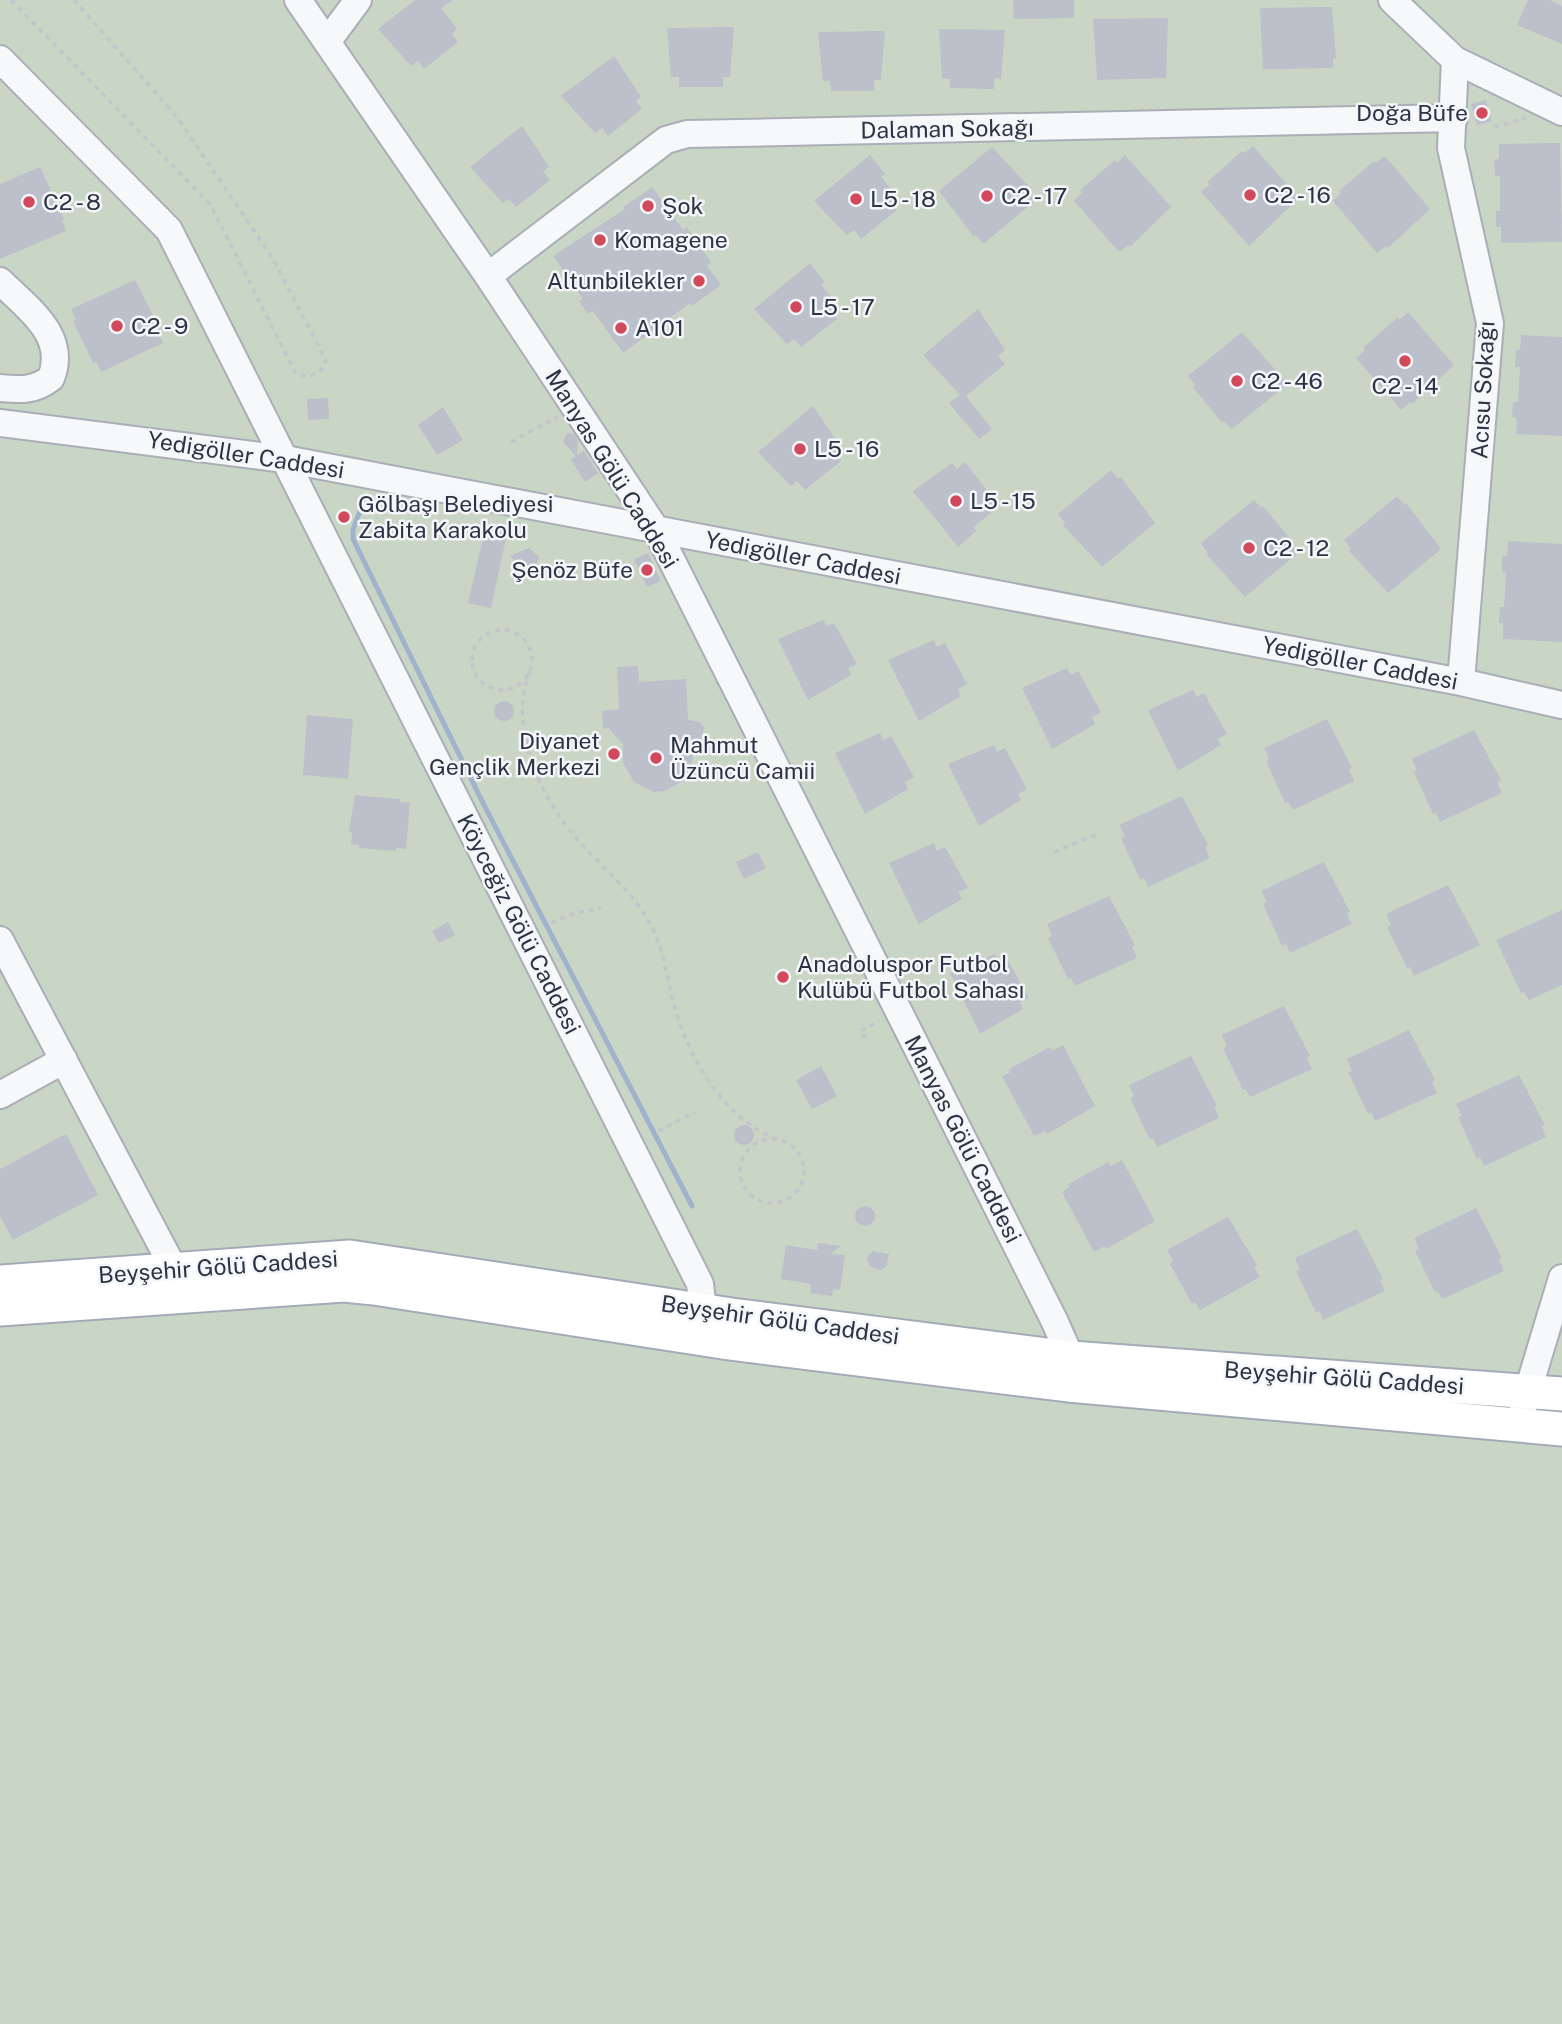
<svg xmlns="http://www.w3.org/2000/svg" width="1562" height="2024" font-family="'Public Sans',sans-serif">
	<rect width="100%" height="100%" fill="#e4e7ec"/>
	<path fill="#c9d6c5" d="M0,0H1562V2024H0Z"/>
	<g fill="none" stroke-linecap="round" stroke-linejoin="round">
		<path stroke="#9fb4cc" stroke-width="5" d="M364,501L353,529V539L483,803L692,1206"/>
	</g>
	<path fill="#bbc0ca" d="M415,0H453L441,8L457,29L452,34L458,42L424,69L418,61L411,66L378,29Z
		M1013,0H1074V18L1014,19Z
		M1528,0H1550L1562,6V44L1517,25Z
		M1332,7L1336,58H1333V68L1263,69L1260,8Z
		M1168,18L1166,78L1097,80L1093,19Z
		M734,27L730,77H723V87H679V77H671L667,28Z
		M939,29L1005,30L1001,79L994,78V89L950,88V79L942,78Z
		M885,31L881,80H874V91H831L830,81H823L818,32Z
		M614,56L641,97L636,101L642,109L608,136L602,128L595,133L561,96Z
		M1486,100L1492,121L1477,125L1471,104Z
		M522,126L549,167L543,171L550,180L516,207L509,199L503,203L470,167Z
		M1560,143L1562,242L1501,243V227H1496V211H1500V176H1495L1494,160L1499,159V144Z
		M1253,146L1299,198L1249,246L1201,192L1210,184L1207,182L1242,151L1244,153Z
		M992,147L1031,189L1029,191L1036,200L983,244L976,235L974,237L939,191Z
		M870,155L885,174L881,177L897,196L890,202L897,210L861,239L854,230L847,235L814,201Z
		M1125,155L1171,207L1130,247L1128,245L1119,252L1074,201L1082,193L1080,190L1115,160L1117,163Z
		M1385,156L1430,209L1388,248L1386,246L1377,253L1333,201L1341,193L1339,191L1374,161L1376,163Z
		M40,167L64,219L62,221L66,231L0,259V184Z
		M652,187L683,230L687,227L711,262L707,266L721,285L692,306L690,303L623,353L593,311L588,314L579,301L583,299L553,256L625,209L623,207Z
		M810,263L825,282L821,285L837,304L830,310L837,319L801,347L794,339L787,344L754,309Z
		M135,280L161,331L158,333L163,343L101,372L96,361L93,363L73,321L76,320L71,309Z
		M978,309L1005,350L998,356L1005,364L966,396L992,429L979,439L949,403L960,395L923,355Z
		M1408,312L1454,365L1412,404L1410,402L1401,410L1356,358L1365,350L1363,348L1398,317L1399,320Z
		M1242,332L1288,384L1232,429L1224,421L1222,423L1193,387L1195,385L1188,376Z
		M1521,335L1562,337V436L1516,434L1517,418L1512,417L1513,402H1518L1520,367H1515L1516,350H1520Z
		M328,398L329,419L308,420L307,399Z
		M813,406L841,447L834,453L841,461L805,490L797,481L791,486L758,452Z
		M443,407L463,440L437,455L418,425Z
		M567,433L574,434L578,440L577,455L584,451L598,473L585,482L571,460L576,456L563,442Z
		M965,462L999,506L974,527L976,531L958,547L913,491L952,463L957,469Z
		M1111,470L1118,479L1121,477L1155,523L1102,567L1063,525L1065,523L1058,514Z
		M1397,496L1404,505L1406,503L1441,549L1388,593L1349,551L1351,549L1344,540Z
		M1254,500L1261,508L1263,506L1293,542L1291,544L1298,553L1245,597L1206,554L1208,553L1201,543Z
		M485,529L507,534L491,608L468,603Z
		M1508,541L1562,544V642L1503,639V623H1499L1500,607H1504L1506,573L1502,572V556H1507Z
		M529,548L539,557L536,566L530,569L523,568L510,556Z
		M648,553L661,581L647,587L634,559Z
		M823,620L827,626L834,623L857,664L848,668L851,675L808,700L778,639Z
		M934,640L937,647L945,643L967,684L958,689L961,696L919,721L888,660Z
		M638,666L639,682L686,679L688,720L700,722L704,728L701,738L692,743L693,758L685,780L665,791L654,792L634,782L623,762V744L608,728L603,729L602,711L619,709L617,667Z
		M1067,668L1071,675L1078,671L1101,712L1092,717L1095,724L1052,749L1022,688Z
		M1193,690L1197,697L1204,693L1227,734L1218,739L1221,745L1178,771L1148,710Z
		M494 711a10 10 0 1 1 20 0a10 10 0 1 1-20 0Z
		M307,715L353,719L348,779L303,775Z
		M1327,719L1352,768L1349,770L1354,781L1293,810L1288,801L1285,803L1266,761L1269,759L1264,748Z
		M1474,730L1501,780L1497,782L1502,793L1440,822L1436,813L1433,814L1414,772L1417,771L1412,759Z
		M880,733L883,740L891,736L914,777L905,782L908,789L865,814L835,753Z
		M994,745L997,752L1005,748L1027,789L1018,794L1021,800L979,826L948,764Z
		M355,795L400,799V802L410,803L406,849L396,848V851L359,848V845L351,844L352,832H349Z
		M1182,796L1208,845L1205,847L1210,858L1148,887L1144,878L1140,879L1121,838L1125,836L1119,825Z
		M934,843L937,851L945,847L968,888L958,892L962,899L919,924L889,863Z
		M758,852L766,868L744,879L736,862Z
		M1324,862L1350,912L1347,913L1352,924L1290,953L1286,944L1282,946L1263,904L1267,902L1261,891Z
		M1448,885L1480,945L1414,976L1410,967L1407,968L1387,927L1391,925L1386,914Z
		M1109,896L1135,945L1132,947L1137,958L1075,986L1071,978L1068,979L1048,938L1052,936L1047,924Z
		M1562,910V985L1529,1000L1524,992L1521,993L1496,940Z
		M448,922L455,935L439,943L432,931Z
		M995,954L999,961L1006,957L1029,998L1020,1002L1023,1009L980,1034L950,973Z
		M1284,1006L1310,1056L1307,1058L1312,1069L1250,1097L1246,1089L1243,1090L1223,1048L1227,1047L1222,1035Z
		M1409,1030L1435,1080L1432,1082L1437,1093L1375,1121L1371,1113L1368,1114L1348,1072L1352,1071L1347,1059Z
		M1063,1045L1095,1106L1047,1134L1045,1131L1034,1136L1002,1076L1011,1072L1009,1069L1050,1047L1052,1051Z
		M1191,1056L1217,1106L1214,1107L1219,1118L1157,1147L1153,1138L1150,1140L1130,1098L1134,1096L1129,1085Z
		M821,1066L837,1096L812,1109L796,1080Z
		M1519,1075L1545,1125L1541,1126L1546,1137L1484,1166L1480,1157L1477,1159L1458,1117L1462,1116L1456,1104Z
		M734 1135a10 10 0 1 1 20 0a10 10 0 1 1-20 0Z
		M66,1134L98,1195L13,1240L0,1216V1169Z
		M1122,1160L1155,1221L1106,1249L1105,1246L1094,1252L1062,1192L1070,1187L1068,1184L1109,1162L1111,1166Z
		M855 1216a10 10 0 1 1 20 0a10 10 0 1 1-20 0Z
		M1476,1208L1502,1258L1499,1260L1504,1271L1442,1299L1438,1291L1435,1292L1415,1251L1419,1249L1414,1238Z
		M1228,1217L1257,1265L1254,1267L1260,1277L1200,1310L1195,1302L1192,1304L1170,1264L1173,1261L1167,1250Z
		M1357,1229L1383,1279L1380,1280L1385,1291L1323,1320L1319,1311L1316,1313L1296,1271L1300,1270L1295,1258Z
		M818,1243L841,1246L830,1254L845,1255L840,1290L833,1289L832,1296L810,1293L811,1284L781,1279L786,1245L817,1250Z
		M873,1251L889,1254L886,1267L880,1270L871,1267L866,1258Z"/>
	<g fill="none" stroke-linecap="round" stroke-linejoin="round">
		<defs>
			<path id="minor" d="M298,0L488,276L657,531L1054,1320L1071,1358L1069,1372
				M1392,0L1455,60L1562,112
				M327,42L358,0
				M0,59L169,230L700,1284L703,1310
				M1455,60L1451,148L1490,323L1461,682
				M488,276L666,140L687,134L1454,118
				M0,281C27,308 68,335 51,378C35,391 20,390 0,388
				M0,423L285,459L1461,682L1562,705
				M0,940L174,1269
				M0,1095L64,1060
				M1523,1407L1562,1278"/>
			<path id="major" d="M0,1282L350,1257L732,1315L1071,1358L1562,1394
				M0,1309L344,1285L374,1288L729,1343L1068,1385L1562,1429"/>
		</defs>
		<use href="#minor" stroke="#a9aeb7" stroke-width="30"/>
		<use href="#major" stroke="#a3abb8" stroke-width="37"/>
		<path stroke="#c2c5cb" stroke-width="3.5" stroke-dasharray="5 5" stroke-linecap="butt" d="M11,0L210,204L295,372L307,377L321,371L326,360L273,259L177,117L74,0
			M1494,127L1526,118
			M664,321H667
			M511,442L558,417
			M472 660a30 30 0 1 1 60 0a30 30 0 1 1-60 0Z
			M530,671C507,727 540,795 576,838C601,867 630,888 649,922C665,950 666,978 675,1008C689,1059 725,1119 776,1139
			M1054,852L1097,834
			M551,923L575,913L601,908
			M861,1031L879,1021
			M863,1034L867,1043
			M658,1131L695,1112
			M740 1171a32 32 0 1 1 64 0a32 32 0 1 1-64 0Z"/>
		<use href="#minor" stroke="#f7f8fa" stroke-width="26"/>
		<use href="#major" stroke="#fff" stroke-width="33"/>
	</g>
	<g fill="#d1495b" stroke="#f4f6f9" stroke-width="2.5">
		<circle cx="1482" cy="113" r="7"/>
		<circle cx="1250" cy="195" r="7"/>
		<circle cx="987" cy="196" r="7"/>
		<circle cx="856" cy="199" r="7"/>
		<circle cx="29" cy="202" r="7"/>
		<circle cx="648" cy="206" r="7"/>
		<circle cx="600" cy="240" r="7"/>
		<circle cx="699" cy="281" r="7"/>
		<circle cx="796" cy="307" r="7"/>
		<circle cx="117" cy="326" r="7"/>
		<circle cx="621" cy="328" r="7"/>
		<circle cx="1405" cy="361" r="7"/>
		<circle cx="1237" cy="381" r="7"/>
		<circle cx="800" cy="449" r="7"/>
		<circle cx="956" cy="501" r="7"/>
		<circle cx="344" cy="517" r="7"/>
		<circle cx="1249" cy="548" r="7"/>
		<circle cx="647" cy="570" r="7"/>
		<circle cx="614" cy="754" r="7"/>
		<circle cx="656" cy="758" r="7"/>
		<circle cx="783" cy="977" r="7"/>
	</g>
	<g text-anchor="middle" stroke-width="5" stroke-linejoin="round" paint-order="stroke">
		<g font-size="23" fill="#2b3445" stroke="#f4f6f9" text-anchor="start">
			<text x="1468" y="121" text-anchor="end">Doğa Büfe</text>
			<text x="1264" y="203">C2 - 16</text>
			<text x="1001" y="204">C2 - 17</text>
			<text x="870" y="207">L5 - 18</text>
			<text x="43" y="210">C2 - 8</text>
			<text x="662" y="214">Şok</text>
			<text x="614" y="248">Komagene</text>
			<text x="685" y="289" text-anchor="end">Altunbilekler</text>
			<text x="810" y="315">L5 - 17</text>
			<text x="131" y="334">C2 - 9</text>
			<text x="635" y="336">A101</text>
			<text x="1251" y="389">C2 - 46</text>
			<text x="1405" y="394" text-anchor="middle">C2 - 14</text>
			<text x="814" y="457">L5 - 16</text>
			<text x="970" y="509">L5 - 15</text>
			<text x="358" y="512">Gölbaşı Belediyesi<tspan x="358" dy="26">Zabita Karakolu</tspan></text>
			<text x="1263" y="556">C2 - 12</text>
			<text x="633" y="578" text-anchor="end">Şenöz Büfe</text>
			<text x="600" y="749" text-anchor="end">Diyanet<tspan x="600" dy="26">Gençlik Merkezi</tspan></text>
			<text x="670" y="753">Mahmut<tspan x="670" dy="26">Üzüncü Camii</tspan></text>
			<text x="797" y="972">Anadoluspor Futbol<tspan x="797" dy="26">Kulübü Futbol Sahası</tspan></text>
		</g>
		<g font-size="23" fill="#2b3445" stroke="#f4f6f9">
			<text transform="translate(947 129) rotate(-1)" y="8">Dalaman Sokağı</text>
			<text transform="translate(1483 390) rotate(-87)" y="8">Acısu Sokağı</text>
			<text transform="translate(246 455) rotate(9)" y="8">Yedigöller Caddesi</text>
			<text transform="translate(612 469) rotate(58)" y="8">Manyas Gölü Caddesi</text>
			<text transform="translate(803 558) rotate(11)" y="8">Yedigöller Caddesi</text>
			<text transform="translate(1360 663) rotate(11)" y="8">Yedigöller Caddesi</text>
			<text transform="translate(519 924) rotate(63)" y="8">Köyceğiz Gölü Caddesi</text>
			<text transform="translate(963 1139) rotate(63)" y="8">Manyas Gölü Caddesi</text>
			<text transform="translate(218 1267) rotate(-4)" y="8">Beyşehir Gölü Caddesi</text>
			<text transform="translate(780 1320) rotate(8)" y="8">Beyşehir Gölü Caddesi</text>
			<text transform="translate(1344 1378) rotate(4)" y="8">Beyşehir Gölü Caddesi</text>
		</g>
	</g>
</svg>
